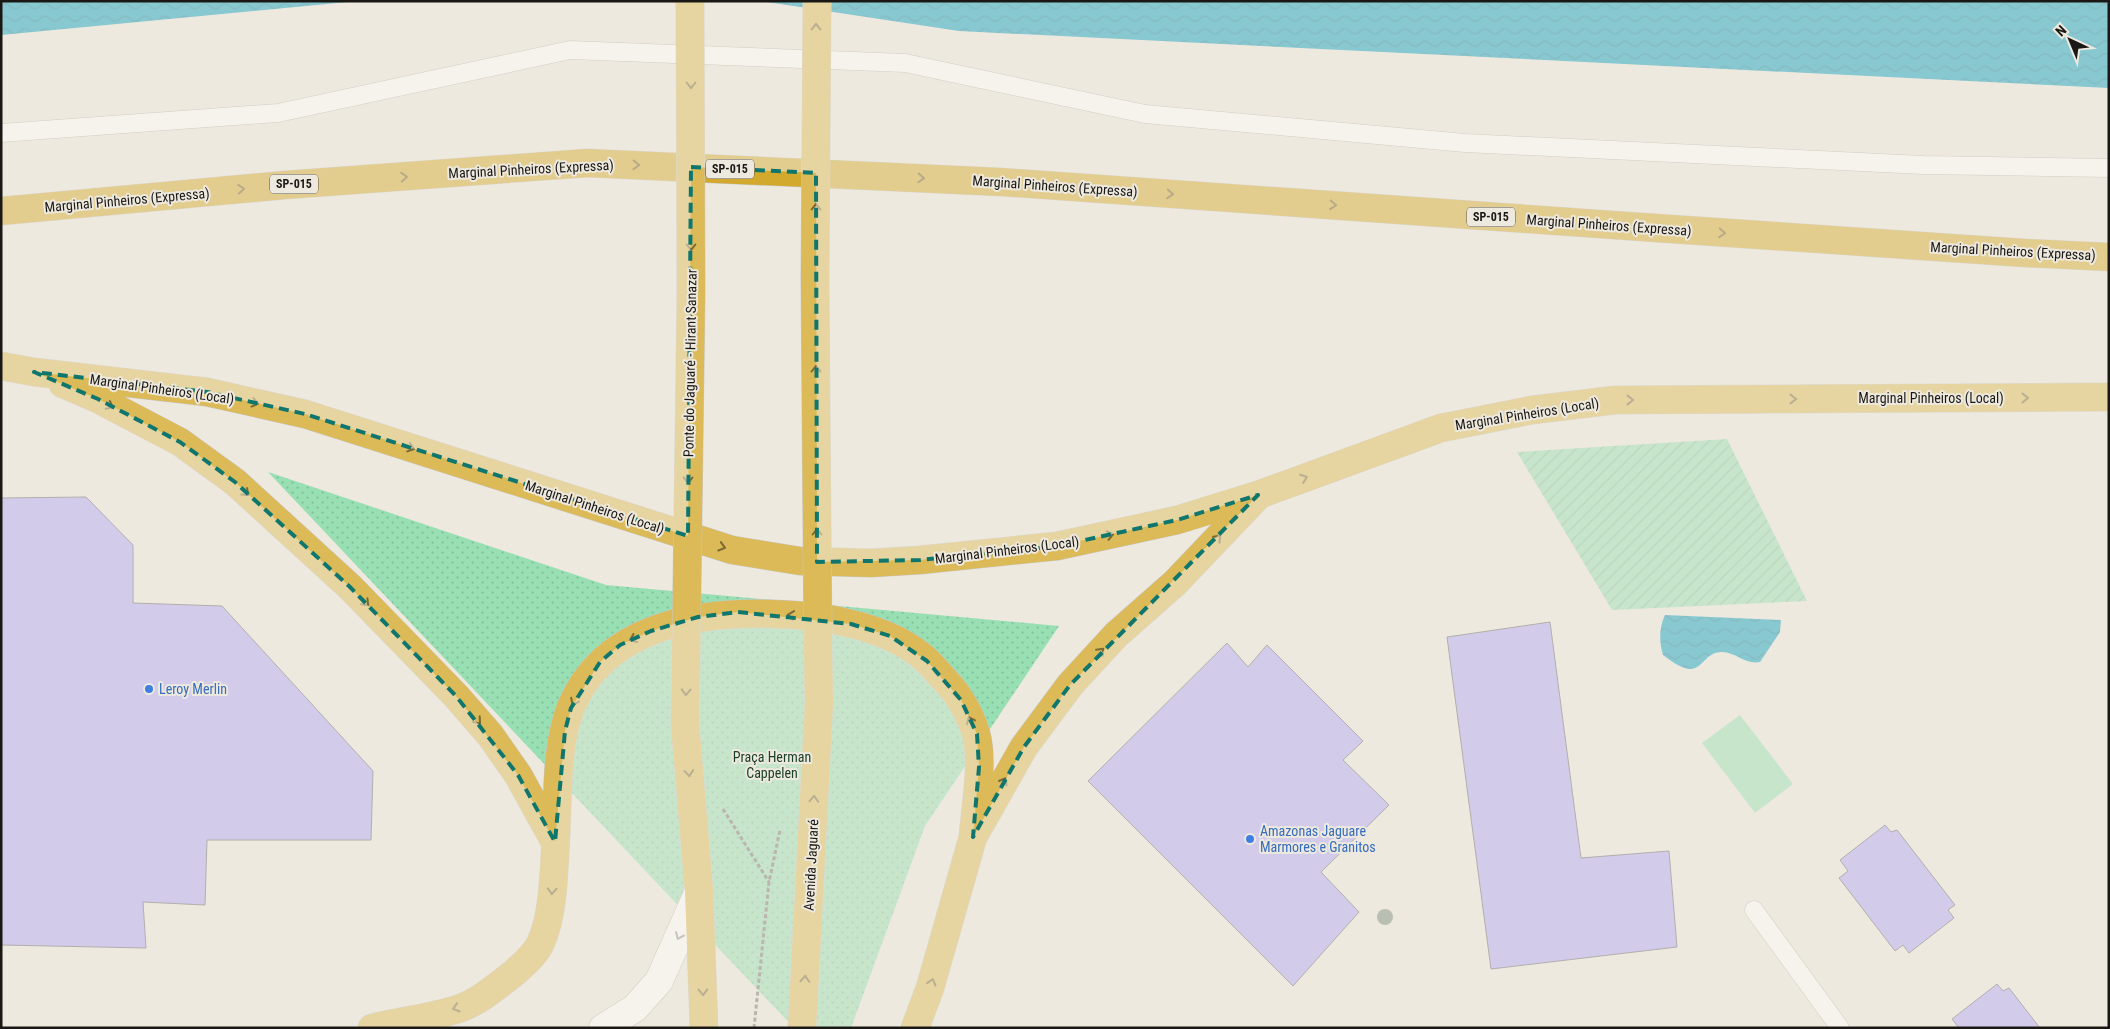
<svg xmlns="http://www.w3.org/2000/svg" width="2110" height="1029" font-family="'Roboto Condensed',sans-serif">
	<defs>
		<pattern id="park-dots" width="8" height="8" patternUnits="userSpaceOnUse" patternTransform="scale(1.25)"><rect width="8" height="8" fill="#98dfb4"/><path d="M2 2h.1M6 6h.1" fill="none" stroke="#82bf9a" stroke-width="1.8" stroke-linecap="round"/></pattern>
		<pattern id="garden-furrows" width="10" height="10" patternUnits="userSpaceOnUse" patternTransform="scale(1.25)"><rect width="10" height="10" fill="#98dfb4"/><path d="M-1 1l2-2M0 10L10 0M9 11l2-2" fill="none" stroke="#82bf9a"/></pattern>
		<pattern id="water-waves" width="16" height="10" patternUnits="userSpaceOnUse" patternTransform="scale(1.25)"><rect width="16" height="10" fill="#099fc1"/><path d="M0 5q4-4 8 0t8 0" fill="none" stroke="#09819c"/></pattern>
	</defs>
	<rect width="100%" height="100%" fill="#eee9de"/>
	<path fill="url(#park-dots)" d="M268,472L606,585L1059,626L925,826L851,1028H794Z"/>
	<path fill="url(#garden-furrows)" d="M1727,439L1807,601L1612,610L1517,452Z"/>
	<path fill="#98dfb4" d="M1740,715L1793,784L1755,813L1702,743Z"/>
	<path fill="url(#water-waves)" d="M1,1H358L1,35Z
		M760,1H2109V88L959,31Z
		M1665,615L1781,620L1780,632L1760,662C1745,665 1736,652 1722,652C1697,652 1705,688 1663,655C1659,641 1659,628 1665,615Z"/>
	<path fill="#afa6f8" stroke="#686871" d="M86,497L133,545V603L222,606L373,771L371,840H207L205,905L143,902L146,948L1,945V498Z
		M1550,622L1581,858L1669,851L1677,947L1491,969L1447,637Z
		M1227,643L1248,667L1267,645L1363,741L1343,760L1389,805L1321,872L1359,912L1293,986L1088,781Z
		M1885,825L1891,832L1897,830L1955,905L1948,910L1954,918L1909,953L1903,945L1895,951L1839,878L1848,871L1840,860Z
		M1997,984L2003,991L2009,988L2040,1028H1959L1952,1019Z"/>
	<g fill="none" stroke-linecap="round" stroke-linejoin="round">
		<defs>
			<path id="service" d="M1,133L278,113L570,50L905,63L1145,114L1465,143L1923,165L2109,168
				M1754,910L1840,1028"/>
			<path id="tertiary" d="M603,1028L635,1008L659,981L699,891"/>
			<path id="trunk" d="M1,366L34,372L207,392L305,414L732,550L800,561L871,563L920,560L1057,546L1177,520L1258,495L1441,428L1532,410L1615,400L2109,397
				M63,384L98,399L180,442L235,482L350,587L456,696L490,735L518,775L555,842
				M686,659L685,724L699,891L704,1028
				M372,1028C400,1021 430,1018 458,1009C479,1002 497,986 514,973C524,964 536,954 541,942C554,914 554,866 556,835C558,794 556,745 571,707C604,627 696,611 773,614C826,615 899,627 935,669C943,679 955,689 961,701C967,710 973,723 976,734C984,761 975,808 973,837
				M802,1028L819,703L818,651
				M915,1028L930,988L973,837L1024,747L1070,685L1116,635L1175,583L1257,497"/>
			<path id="motorway" d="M1,211L285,185L587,163L1001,182L1656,228L2025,253L2109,257"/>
		</defs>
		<use href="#service" stroke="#b2ada3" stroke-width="19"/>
		<use href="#tertiary" stroke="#b2ada3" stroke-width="29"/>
		<use href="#trunk" stroke="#c8c8c7" stroke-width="29"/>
		<use href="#motorway" stroke="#c8c8c7" stroke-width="29"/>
		<path stroke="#7c7872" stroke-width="3" stroke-dasharray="4 2.5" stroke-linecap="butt" d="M723,809L769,882
			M754,1028L769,882L780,830"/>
		<use href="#service" stroke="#fff" stroke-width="18"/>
		<use href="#tertiary" stroke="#fff" stroke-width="28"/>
		<use href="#trunk" stroke="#dbba57" stroke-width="28"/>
		<use href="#motorway" stroke="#d2a92d" stroke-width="28"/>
		<defs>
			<path id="trunk-bridge" d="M817,1L815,279L818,651
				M686,659L691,292L690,1"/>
		</defs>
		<use href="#trunk-bridge" stroke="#c8c8c7" stroke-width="29" stroke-linecap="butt"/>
		<use href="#trunk-bridge" stroke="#dbba57" stroke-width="28"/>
	</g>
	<circle fill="#798d7c" cx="1385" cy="917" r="8"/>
	<defs><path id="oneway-chevron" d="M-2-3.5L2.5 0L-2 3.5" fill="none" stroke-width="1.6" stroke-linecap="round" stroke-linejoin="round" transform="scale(1.25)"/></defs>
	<g stroke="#7a6936">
		<use href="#oneway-chevron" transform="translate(816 27) rotate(-90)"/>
		<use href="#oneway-chevron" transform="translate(691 85) rotate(90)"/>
		<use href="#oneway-chevron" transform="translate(816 207) rotate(-90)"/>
		<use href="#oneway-chevron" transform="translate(691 247) rotate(90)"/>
		<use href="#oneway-chevron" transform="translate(816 369) rotate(-90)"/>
		<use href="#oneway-chevron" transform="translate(2025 398)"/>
		<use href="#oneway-chevron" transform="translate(1793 399)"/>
		<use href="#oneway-chevron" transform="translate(1630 400)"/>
		<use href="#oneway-chevron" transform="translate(255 403) rotate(13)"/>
		<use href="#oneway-chevron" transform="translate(110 406) rotate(28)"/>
		<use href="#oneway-chevron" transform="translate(411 448) rotate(18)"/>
		<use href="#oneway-chevron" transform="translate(1304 478) rotate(-20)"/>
		<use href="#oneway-chevron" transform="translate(688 480) rotate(91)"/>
		<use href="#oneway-chevron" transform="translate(246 493) rotate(42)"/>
		<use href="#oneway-chevron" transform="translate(817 532) rotate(-90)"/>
		<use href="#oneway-chevron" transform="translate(1110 535) rotate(-12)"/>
		<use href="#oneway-chevron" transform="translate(1218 538) rotate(-46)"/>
		<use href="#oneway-chevron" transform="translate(722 547) rotate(17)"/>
		<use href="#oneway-chevron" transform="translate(366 603) rotate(46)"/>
		<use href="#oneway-chevron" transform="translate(791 615) rotate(-172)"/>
		<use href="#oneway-chevron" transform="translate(633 639) rotate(155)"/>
		<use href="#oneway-chevron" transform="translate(1101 651) rotate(-47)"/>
		<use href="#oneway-chevron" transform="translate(686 692) rotate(91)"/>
		<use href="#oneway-chevron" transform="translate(574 702) rotate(116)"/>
		<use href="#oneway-chevron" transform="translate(970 720) rotate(-115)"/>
		<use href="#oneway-chevron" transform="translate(478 721) rotate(49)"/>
		<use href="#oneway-chevron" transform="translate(689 773) rotate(85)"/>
		<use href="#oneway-chevron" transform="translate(1004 781) rotate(-60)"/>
		<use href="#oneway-chevron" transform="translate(814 799) rotate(-87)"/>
		<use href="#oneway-chevron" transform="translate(552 891) rotate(93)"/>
		<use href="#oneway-chevron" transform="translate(805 979) rotate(-87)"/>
		<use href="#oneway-chevron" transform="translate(932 982) rotate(-73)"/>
		<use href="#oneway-chevron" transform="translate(703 992) rotate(88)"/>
		<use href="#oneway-chevron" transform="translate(456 1008) rotate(163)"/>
	</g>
	<g stroke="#766021">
		<use href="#oneway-chevron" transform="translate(636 165) rotate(2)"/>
		<use href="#oneway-chevron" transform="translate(404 177) rotate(-4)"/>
		<use href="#oneway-chevron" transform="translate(921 178) rotate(3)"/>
		<use href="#oneway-chevron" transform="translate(241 189) rotate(-5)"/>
		<use href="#oneway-chevron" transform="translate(1170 194) rotate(4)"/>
		<use href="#oneway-chevron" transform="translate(1333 205) rotate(4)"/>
		<use href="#oneway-chevron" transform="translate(1722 233) rotate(4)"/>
	</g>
	<use stroke="#989796" href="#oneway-chevron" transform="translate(679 936) rotate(114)"/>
	<path d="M0 0H2110V1029H0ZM691,167L816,173L817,562L920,560L1057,546L1177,520L1258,495L1070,685L1024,747L973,837L979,767L977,734L961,700L927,661L890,636L851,624L738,612L698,617L651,631L620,645L600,662L571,708L565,731L555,842L518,775L456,696L350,587L235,482L180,442L98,399L34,372L207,392L305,414L688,536Z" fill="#eee9de" fill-opacity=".55" fill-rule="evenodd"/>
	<path fill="none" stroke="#0f766e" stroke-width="4" stroke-dasharray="10 6" stroke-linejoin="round" d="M691,167L816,173L817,562L920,560L1057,546L1177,520L1258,495L1070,685L1024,747L973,837L979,767L977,734L961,700L927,661L890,636L851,624L738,612L698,617L651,631L620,645L600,662L571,708L565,731L555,842L518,775L456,696L350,587L235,482L180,442L98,399L34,372L207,392L305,414L688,536Z"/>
	<g fill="#3f7fe0" stroke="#eee9de" stroke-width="2">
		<circle cx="149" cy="689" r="5"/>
		<circle cx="1250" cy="839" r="5"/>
	</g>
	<g text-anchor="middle" stroke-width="4" stroke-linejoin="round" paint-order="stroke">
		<g fill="#eee9de" stroke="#5a5751" stroke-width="1">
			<rect x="706" y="159.5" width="48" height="19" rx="4"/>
			<rect x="270" y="174.5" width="48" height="19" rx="4"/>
			<rect x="1467" y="207.5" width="48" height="19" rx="4"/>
		</g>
		<g font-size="12" font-weight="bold" fill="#1a1815">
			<text x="730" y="173">SP-015</text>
			<text x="294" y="188">SP-015</text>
			<text x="1491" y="221">SP-015</text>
		</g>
		<g font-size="14" fill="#1a1815" stroke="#eee9de">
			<text transform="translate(531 169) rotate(-3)" y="5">Marginal Pinheiros (Expressa)</text>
			<text transform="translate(1055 186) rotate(4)" y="5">Marginal Pinheiros (Expressa)</text>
			<text transform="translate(127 200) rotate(-5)" y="5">Marginal Pinheiros (Expressa)</text>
			<text transform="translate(1609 225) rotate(4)" y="5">Marginal Pinheiros (Expressa)</text>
			<text transform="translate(2013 251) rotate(3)" y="5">Marginal Pinheiros (Expressa)</text>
			<text transform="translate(690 363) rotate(-89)" y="5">Ponte do Jaguaré - Hirant Sanazar</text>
			<text transform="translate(162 389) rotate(8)" y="5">Marginal Pinheiros (Local)</text>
			<text x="1931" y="403">Marginal Pinheiros (Local)</text>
			<text transform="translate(1527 414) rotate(-9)" y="5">Marginal Pinheiros (Local)</text>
			<text transform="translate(595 507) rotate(18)" y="5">Marginal Pinheiros (Local)</text>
			<text transform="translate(1007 550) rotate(-7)" y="5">Marginal Pinheiros (Local)</text>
			<text transform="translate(811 865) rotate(-87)" y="5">Avenida Jaguaré</text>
		</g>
		<g font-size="14" fill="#366cbe" stroke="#eee9de" text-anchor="start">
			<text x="159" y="694">Leroy Merlin</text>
			<text x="1260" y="836">Amazonas Jaguare<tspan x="1260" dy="16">Marmores e Granitos</tspan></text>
		</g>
		<g font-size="14" fill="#1a412b" stroke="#eee9de">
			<text x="772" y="762">Praça Herman<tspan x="772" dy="16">Cappelen</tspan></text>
		</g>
	</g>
	<rect width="2110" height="1029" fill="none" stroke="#1a1815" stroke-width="5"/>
	<g transform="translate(2070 40) rotate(316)" stroke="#eee9de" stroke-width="4" paint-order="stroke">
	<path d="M0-4L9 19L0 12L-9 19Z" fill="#1a1815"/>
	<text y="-8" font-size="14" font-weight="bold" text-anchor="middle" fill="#1a1815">N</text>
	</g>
</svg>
